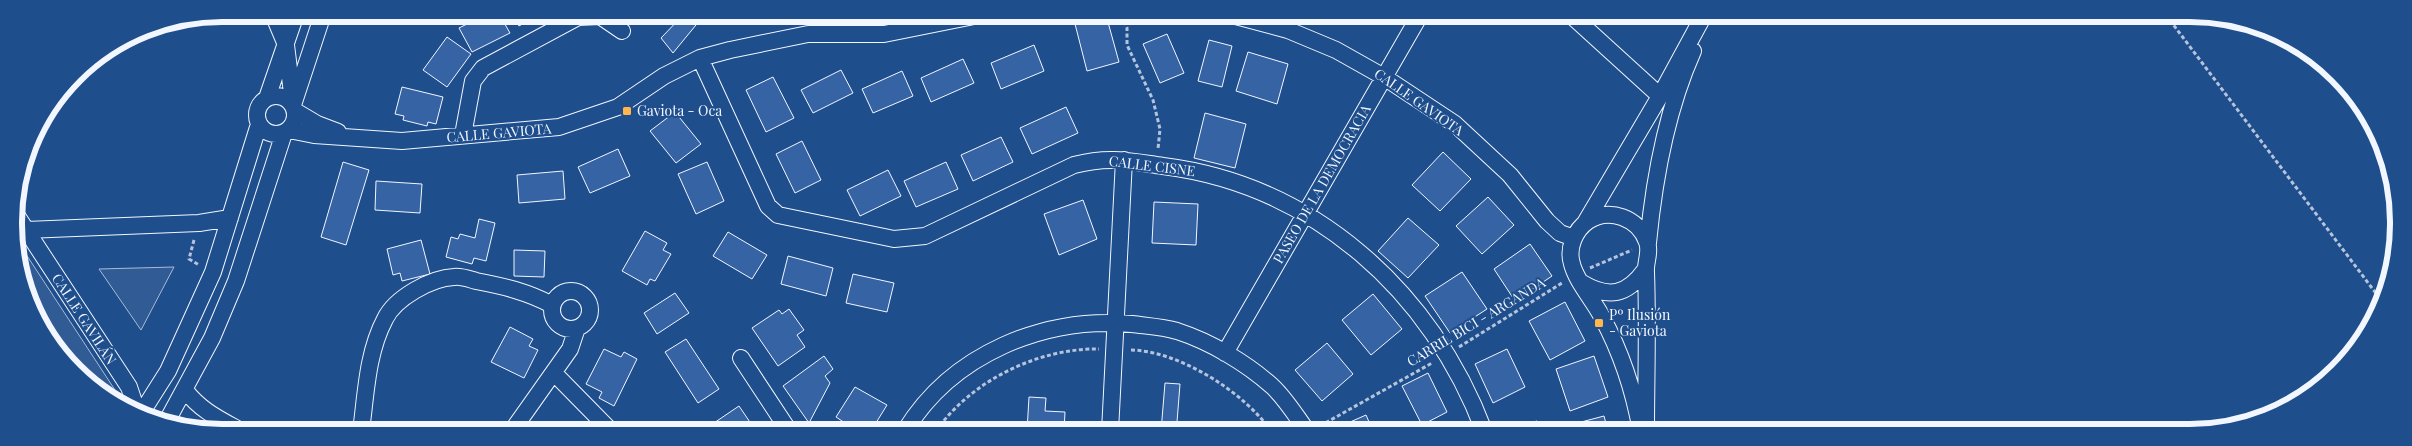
<svg xmlns="http://www.w3.org/2000/svg" width="2412" height="446" font-family="'Playfair Display',serif">
	<rect width="100%" height="100%" fill="#1f4e8c"/>
	<path fill="#305b95" stroke="#a8bbd7" d="M18,242L115,390L124,406L119,404L65,361L25,290Z
		M174,267L141,330L99,269Z"/>
	<path fill="#3563a3" stroke="#f2f6ff" d="M487,14H499L510,33L472,52L459,28Z
		M512,14H540L519,26Z
		M638,14H660L651,25Z
		M684,14H705L673,53L661,38Z
		M731,14H777V18L731,19Z
		M1094,15H1106L1119,62L1087,71L1074,20Z
		M1167,34L1184,73L1160,83L1143,44Z
		M447,37L471,54L447,87L423,70Z
		M1209,40L1232,46L1222,87L1198,81Z
		M1034,45L1044,71L1001,89L991,63Z
		M1248,52L1288,64L1277,104L1236,91Z
		M963,59L974,83L931,102L921,78Z
		M841,70L853,93L813,113L801,90Z
		M902,71L913,96L873,113L862,89Z
		M773,77L794,118L766,132L746,90Z
		M402,87L443,97L436,124L428,122L427,126L403,120L404,116L395,114Z
		M1066,107L1078,133L1032,154L1020,128Z
		M675,112L701,144L676,163L650,131Z
		M1205,113L1246,124L1235,168L1194,158Z
		M1001,137L1013,162L973,181L961,155Z
		M802,141L821,180L795,193L776,154Z
		M618,149L630,176L590,193L578,167Z
		M1443,152L1471,179L1440,211L1412,185Z
		M343,162L369,170L346,245L321,237Z
		M707,162L724,201L696,214L678,174Z
		M946,162L958,189L916,207L904,181Z
		M888,170L901,196L860,216L847,190Z
		M563,171L565,199L519,203L517,175Z
		M376,181L422,184L420,213L375,210Z
		M1488,197L1514,225L1482,254L1456,226Z
		M1083,200L1097,239L1059,255L1044,214Z
		M1154,202L1198,204L1196,245L1152,243Z
		M1408,218L1439,245L1408,278L1378,251Z
		M479,219L495,223L486,261L474,258L472,264L446,257L451,237L458,239L460,234L475,238Z
		M645,231L667,243L663,250L671,254L655,281L650,279L647,285L622,271Z
		M728,232L767,255L752,279L713,256Z
		M421,240L430,274L402,281L400,273L393,275L387,249Z
		M1530,244L1552,276L1515,301L1494,269Z
		M514,250L545,251L544,277L514,276Z
		M788,256L833,268L826,296L781,284Z
		M1462,272L1487,309L1450,333L1425,296Z
		M853,274L894,283L887,312L846,303Z
		M675,293L689,313L657,334L644,313Z
		M1373,294L1402,329L1371,355L1342,320Z
		M1565,302L1585,341L1550,360L1529,321Z
		M789,309L804,330L797,335L805,347L778,366L752,328L779,310L782,314Z
		M510,327L533,339L529,346L538,350L524,378L491,362Z
		M686,339L719,389L698,403L665,352Z
		M1327,343L1353,374L1322,401L1295,370Z
		M604,349L621,357L624,352L637,359L614,406L599,398L602,392L586,384Z
		M1507,349L1525,387L1493,403L1475,364Z
		M824,356L833,369L825,376L830,383L809,423L783,386Z
		M1594,356L1608,397L1570,411L1556,369Z
		M1428,373L1447,412L1422,425L1402,386Z
		M1165,383L1180,384L1177,422L1185,423L1184,431H1161Z
		M855,387L887,405L871,431H857L836,417Z
		M1029,397L1046,398L1045,411L1065,412L1064,431H1027Z
		M739,406L756,431H711L708,427Z
		M1366,415L1373,431H1343L1341,426Z
		M1604,416L1608,431H1568L1566,426Z
		M1537,421L1540,431H1501Z"/>
	<g fill="none" stroke-linecap="round" stroke-linejoin="round">
		<defs>
			<path id="street" d="M273,14L286,45L293,101
				M1232,15L1288,30L1336,50L1384,77L1455,124L1510,175L1547,221L1560,233L1574,238
				M1571,15L1660,96
				M700,58L768,206L778,215L894,239L925,236L1074,165C1110,156 1128,161 1163,166C1314,185 1432,292 1484,431
				M257 115a19 19 0 1 1 38 0a19 19 0 1 1-38 0Z
				M267,98L296,14
				M293,105L323,14
				M295,111L317,124L338,132
				M289,130L314,135L402,141L559,127L618,107L664,76L700,58L730,50L808,34H884L984,14
				M463,135L473,81L483,68L578,17L600,16L622,31
				M15,213L129,387L137,411
				M1585,223L1660,96L1704,15
				M26,230L199,223L230,218
				M1648,243C1654,180 1667,109 1693,51
				M1582,283C1609,299 1627,295 1645,270
				M552 310a19 19 0 1 1 38 0a19 19 0 1 1-38 0Z
				M1225,353L1420,15
				M741,358L789,431
				M554,373L611,431
				M185,390C200,410 219,419 241,431
				M142,412L168,371L213,272L259,124
				M167,421L212,338L236,281L284,133
				M361,431C366,394 367,353 385,319C395,298 431,278 454,277C461,276 469,279 476,281C503,286 528,292 552,305
				M512,431L570,349L577,328
				M905,431C952,354 1044,316 1132,324C1147,326 1163,327 1177,331C1211,342 1246,363 1272,386C1286,399 1296,416 1307,431
				M1110,431L1124,160
				M1641,431C1634,392 1621,352 1602,317C1594,301 1576,281 1572,264C1567,248 1575,230 1588,221C1609,207 1639,218 1647,242C1651,252 1645,262 1646,272C1648,325 1646,378 1646,431"/>
		</defs>
		<use href="#street" stroke="#f2f6ff" stroke-width="18"/>
		<path stroke="#b3c4dc" stroke-width="3" stroke-dasharray="4 2.5" stroke-linecap="butt" d="M1122,15L1127,28V45L1153,100L1160,129L1158,149
			M2166,15L2381,300
			M194,240L189,259L199,265
			M1590,268L1632,250
			M1459,347L1562,283
			M1131,350C1179,351 1244,392 1271,431
			M1320,426L1432,363
			M936,431C971,381 1038,348 1099,349"/>
		<use href="#street" stroke="#1f4e8c" stroke-width="16"/>
	</g>
	<g fill="#ffb74d" stroke="#1f4e8c" stroke-width="2">
		<rect x="622" y="106" width="10" height="10" rx="2.5"/>
		<rect x="1594" y="318" width="10" height="10" rx="2.5"/>
	</g>
	<g text-anchor="middle" stroke-width="4" stroke-linejoin="round" paint-order="stroke">
		<g font-size="14" fill="#f2f6ff" stroke="#1f4e8c">
			<text transform="translate(1419 102) rotate(35)" y="5">CALLE GAVIOTA</text>
			<text transform="translate(499 133) rotate(-5)" y="5">CALLE GAVIOTA</text>
			<text transform="translate(1152 166) rotate(7)" y="5">CALLE CISNE</text>
			<text transform="translate(1322 184) rotate(-60)" y="5">PASEO DE LA DEMOCRACIA</text>
			<text transform="translate(84 319) rotate(57)" y="5">CALLE GAVILÁN</text>
			<text transform="translate(1476 322) rotate(-31)" y="5">CARRIL BICI - ARGANDA</text>
		</g>
		<g font-size="14" fill="#f2f6ff" stroke="#1f4e8c" text-anchor="start">
			<text x="637" y="116">Gaviota - Oca</text>
			<text x="1609" y="320">Pº Ilusión<tspan x="1609" dy="16">- Gaviota</tspan></text>
		</g>
	</g>
	<path d="M0 0H2412V446H0ZM222 22H2190A200 200 0 0 1 2390 222V224A200 200 0 0 1 2190 424H222A200 200 0 0 1 22 224V222A200 200 0 0 1 222 22Z" fill="#1f4e8c" fill-rule="evenodd"/>
	<path fill="none" stroke="#f2f6ff" stroke-width="6" d="M222 22H2190A200 200 0 0 1 2390 222V224A200 200 0 0 1 2190 424H222A200 200 0 0 1 22 224V222A200 200 0 0 1 222 22Z"/>
</svg>
